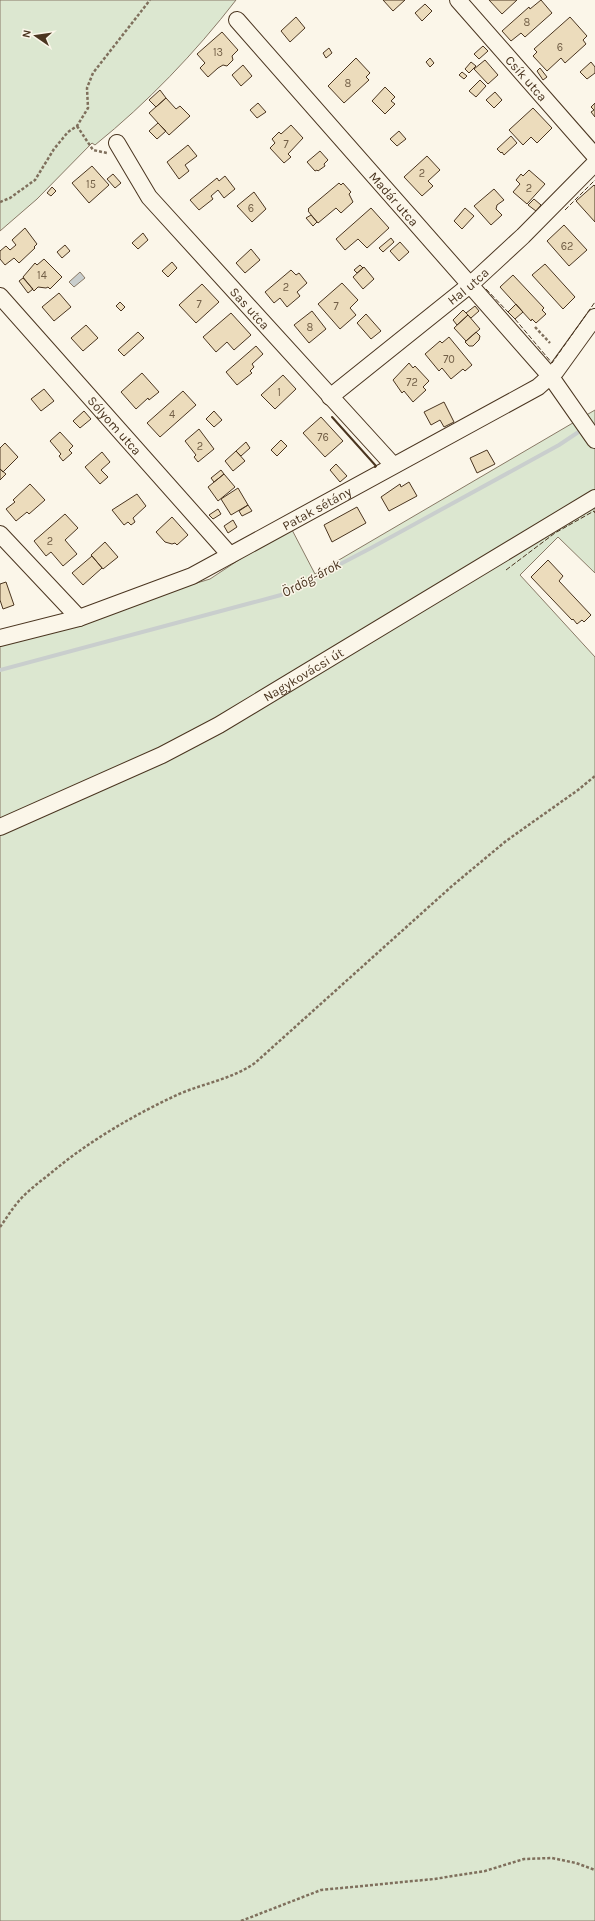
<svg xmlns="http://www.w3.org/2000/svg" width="595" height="1921" font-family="Karla,sans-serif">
	<rect width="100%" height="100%" fill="#fbf6e9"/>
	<path fill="#dce7d0" stroke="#887966" d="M0,0H236C195,53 147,103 95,145L92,143L37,199L0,231Z
		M595,410V573L558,537L520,575L595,657V1921H0V642L210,579L290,526L315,574Z"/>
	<path fill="#c9cecd" stroke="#887966" d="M80,272L85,278L74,287L69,282Z"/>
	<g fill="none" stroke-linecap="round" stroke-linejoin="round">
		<path stroke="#c9cecd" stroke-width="4" d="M0,670L281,595L371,548L559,445L583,429"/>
	</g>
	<path fill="#ecdcbc" stroke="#4a3520" d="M383,0H405L393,11Z
		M489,0H517L502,14Z
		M541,0L552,13L525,37L521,33L511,41L502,31L529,7L530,9Z
		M425,4L432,11L422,21L415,13Z
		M296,17L305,28L290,42L281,31Z
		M570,17L587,36L583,40L586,44L565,63L561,58L547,71L533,56L537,52L534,49Z
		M222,32L238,50L232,56L233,60L227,66L223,65L218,68L208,77L200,68L205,63L197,54Z
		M483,46L488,51L479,59L474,54Z
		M329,48L332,53L326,58L323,53Z
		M356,58L370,73L366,77L369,80L344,103L328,86Z
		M430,58L434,63L430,67L426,62Z
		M485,60L498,75L488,84L474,69Z
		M471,62L476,66L469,73L465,69Z
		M591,62L595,67V73L587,79L580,72Z
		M243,65L252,76L241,86L232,75Z
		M540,68L547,77L543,80L537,71Z
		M462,72L467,76L464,79L459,75Z
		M480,80L486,86L476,97L469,91Z
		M385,87L395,97L391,101L395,104L385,114L372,101Z
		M160,90L166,98L156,107L149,100Z
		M495,92L502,100L494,108L486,100Z
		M166,98L176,109L180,106L190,116L169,135L149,113Z
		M258,103L266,112L257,118L250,110Z
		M595,103V117L591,112L594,110L591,107Z
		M533,108L552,128L537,143L531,137L523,145L509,130Z
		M158,123L166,131L157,139L149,131Z
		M291,125L303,138L288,154L291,157L284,163L270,148L275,143L272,139L279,132L281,134Z
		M399,131L406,139L397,146L390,139Z
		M511,136L517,143L504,155L502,152L501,153L497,149Z
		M188,145L197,156L185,165L189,171L179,179L167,162Z
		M320,151L328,160L324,164L325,166L318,171L317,170L315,171L307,162Z
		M427,156L440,170L428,181L433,186L422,196L404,177Z
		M92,166L109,185L89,203L72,183Z
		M529,170L545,184L527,204L513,192L520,184L516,180L521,174L523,176Z
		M113,174L121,183L115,188L107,179Z
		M225,176L235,189L224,198L218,190L211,196L213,199L199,210L190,200L217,178L219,181Z
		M339,183L341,185L343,183L351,192L349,194L353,202L341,213L336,208L318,223L308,211L309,210L308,209Z
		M594,185L595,186V222L576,201Z
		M52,187L56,191L51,196L47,193Z
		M494,189L504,200L497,205L496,209L502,215L491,225L474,206Z
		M254,192L266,209L252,222L237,206Z
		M534,199L541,205L536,211L528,205Z
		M371,208L389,228L367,248L358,239L345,250L336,239Z
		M465,208L474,216L462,229L454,221Z
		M311,215L317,222L313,226L306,218Z
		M564,225L587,250L569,266L547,241Z
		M25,228L37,244L34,247L35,248L19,263L14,258L5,265L0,259V251L6,246L10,250L16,245L12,240Z
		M143,233L148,240L138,249L132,243Z
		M391,238L394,242L383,252L379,248Z
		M400,242L409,252L399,261L390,251Z
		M65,245L70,251L62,258L57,252Z
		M251,249L260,260L245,273L236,263Z
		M44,259L62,277L50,289L48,287L46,288L38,287L34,291L23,277L35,263L37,265Z
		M172,262L177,268L168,277L162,271Z
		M545,264L575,297L563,309L532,275Z
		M360,265L363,268L357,273L354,270Z
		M364,267L374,279L363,289L353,277Z
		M291,270L296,275L299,273L307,283L297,292L300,296L287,307L280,298L274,303L265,292Z
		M513,275L544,308L542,310L546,314L536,323L532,319L531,321L500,287Z
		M23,278L33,289L28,293L19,281Z
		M342,283L358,300L350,308L356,315L340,329L318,304Z
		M202,284L219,302L196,323L179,305Z
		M59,293L71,307L54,321L42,307Z
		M120,302L125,307L121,311L116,306Z
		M516,304L523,312L515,319L508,312Z
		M475,306L479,311L471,318L466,313Z
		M463,310L468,315L457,325L453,320Z
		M312,311L326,329L309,343L294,325Z
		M231,313L251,335L234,350L227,342L216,352L203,337Z
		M366,314L381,331L371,339L357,323Z
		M468,315L480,329L466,341L454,328Z
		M86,325L98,338L83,351L71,338Z
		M138,332L144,338L124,356L118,350Z
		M476,332L480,336L479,340L473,346H469L465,342Z
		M449,337L472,365L465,371L463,369L451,379L442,368L439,371L425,354L440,341L442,343Z
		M256,346L263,354L252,364L254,367L250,371L252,373L237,385L226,372Z
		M409,363L413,368L415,366L429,381L423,387L426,390L413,402L404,391L402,393L393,380Z
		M142,373L159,392L149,400L148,398L136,409L121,392Z
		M283,375L296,389L275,409L261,395Z
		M44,389L54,401L41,411L31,399Z
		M183,391L196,405L160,437L147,423Z
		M444,402L454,422L444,427L440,420L431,425L424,412Z
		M84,411L91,419L80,428L73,421Z
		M214,411L222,420L214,427L206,419Z
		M321,417L343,441L325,457L303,433Z
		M199,429L214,449L198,462L194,457L196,455L185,441Z
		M60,432L73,446L69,450L72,453L63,461L59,456L61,454L50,441Z
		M281,440L287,446L277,456L271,450Z
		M246,442L250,448L241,456L236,451Z
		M5,443L18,457L3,472L0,469V448Z
		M487,450L495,464L477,473L470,458Z
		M236,451L245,461L233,471L225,461Z
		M102,452L110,462L101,470L108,477L100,484L85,467Z
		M336,464L347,476L340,482L330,470Z
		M0,469L6,474L0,480Z
		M221,470L224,474L214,482L211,478Z
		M224,474L235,487L218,501L208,487Z
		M409,482L417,496L389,511L381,497L400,484L401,487Z
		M30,484L45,500L29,514L27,512L16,521L6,509L15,502L13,500Z
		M238,488L248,505L231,515L221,499Z
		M137,494L146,506L133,518L135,522L131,525L128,522L124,525L112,510Z
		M248,505L252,511L242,516L239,511Z
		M357,507L366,523L332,542L324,525Z
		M218,509L221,514L213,519L209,515Z
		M65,514L78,528L65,540L77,554L63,566L51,552L46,556L34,541Z
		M172,517L188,535L177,545L175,543L172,544L165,542L156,532Z
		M233,520L237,527L228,533L224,526Z
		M105,542L118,557L103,569L91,555Z
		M92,556L102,568L83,585L72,573Z
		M548,560L563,576L559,581L591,615L584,622L582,620L577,624L573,619L572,620L531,577Z
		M6,582L14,605L3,609L0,600V584Z"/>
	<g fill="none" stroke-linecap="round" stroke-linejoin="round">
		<defs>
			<g id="minor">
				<path id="s1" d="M458,0L595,156"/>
				<path id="s2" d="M237,20L551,377L595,440"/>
				<path id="s3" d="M117,143L149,197L393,465"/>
				<path id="s4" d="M0,296L230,555"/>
				<path id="s5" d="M330,397L471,284L523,236L595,163"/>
				<path d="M0,534L79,618"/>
				<path id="s6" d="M0,638L79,618L192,576L538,387L556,371L595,317"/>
				<path id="s7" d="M0,827L162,755L219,725L595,498"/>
			</g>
		</defs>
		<use href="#minor" stroke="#4a3520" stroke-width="18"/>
		<path stroke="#7f6f5c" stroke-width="2.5" stroke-dasharray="3 2" stroke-linecap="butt" d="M77,126L93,150L107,153
			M0,202L10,198L35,180L54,149L68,132L77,126L88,108L87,88L93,73L150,0
			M535,327L550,343
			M0,1227C6,1219 11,1210 18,1202C29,1189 44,1179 57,1168C94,1138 136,1114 179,1094C205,1083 232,1079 255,1063L452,886L506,841L578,790L595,776
			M241,1921L321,1890L434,1879L485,1871L524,1859L552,1858L576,1863L595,1870"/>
		<use href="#minor" stroke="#fbf6e9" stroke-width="16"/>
		<path stroke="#4a3520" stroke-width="1" stroke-dasharray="5 2" stroke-linecap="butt" d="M565,210L595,180
			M486,289L508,312
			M515,319L552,363L595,302
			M506,570L555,533L594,511L595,513"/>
		<path stroke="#4a3520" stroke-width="2" d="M332,417L376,466L375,467"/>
	</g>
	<g text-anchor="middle" stroke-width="3" stroke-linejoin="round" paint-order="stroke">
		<g font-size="11" fill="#725f47">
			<text x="527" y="26">8</text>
			<text x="560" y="51">6</text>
			<text x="218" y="56">13</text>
			<text x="348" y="87">8</text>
			<text x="286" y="148">7</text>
			<text x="422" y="177">2</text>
			<text x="91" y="188">15</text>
			<text x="529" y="192">2</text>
			<text x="251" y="212">6</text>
			<text x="567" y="250">62</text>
			<text x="42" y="279">14</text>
			<text x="286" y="291">2</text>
			<text x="199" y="308">7</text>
			<text x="336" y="310">7</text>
			<text x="310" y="331">8</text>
			<text x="449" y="363">70</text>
			<text x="412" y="386">72</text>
			<text x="279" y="396">1</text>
			<text x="172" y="418">4</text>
			<text x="323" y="441">76</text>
			<text x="200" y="450">2</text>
			<text x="50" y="545">2</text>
		</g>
		<g font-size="13" fill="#4a3520" stroke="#fbf6e9">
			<text dy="5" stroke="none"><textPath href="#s1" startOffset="104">Csík utca</textPath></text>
			<text dy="5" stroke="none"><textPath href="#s2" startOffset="238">Madár utca</textPath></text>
			<text dy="5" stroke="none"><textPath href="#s5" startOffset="177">Hal utca</textPath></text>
			<text dy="5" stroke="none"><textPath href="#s3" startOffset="213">Sas utca</textPath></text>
			<text dy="5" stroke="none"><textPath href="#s4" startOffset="173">Sólyom utca</textPath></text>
			<text dy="5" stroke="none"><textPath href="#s6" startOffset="344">Patak sétány</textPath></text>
			<text dy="5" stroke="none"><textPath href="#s7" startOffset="340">Nagykovácsi út</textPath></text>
		</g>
		<g font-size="14" font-style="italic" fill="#4a3520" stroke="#fbf6e9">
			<text transform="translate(311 578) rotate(-28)" y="5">Ördög-árok</text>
		</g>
	</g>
	<g transform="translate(36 36) rotate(283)" stroke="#fbf6e9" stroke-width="3" paint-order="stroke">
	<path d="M0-3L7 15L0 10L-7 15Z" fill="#4a3520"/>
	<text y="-6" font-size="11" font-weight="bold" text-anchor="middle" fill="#4a3520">N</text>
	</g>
</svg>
